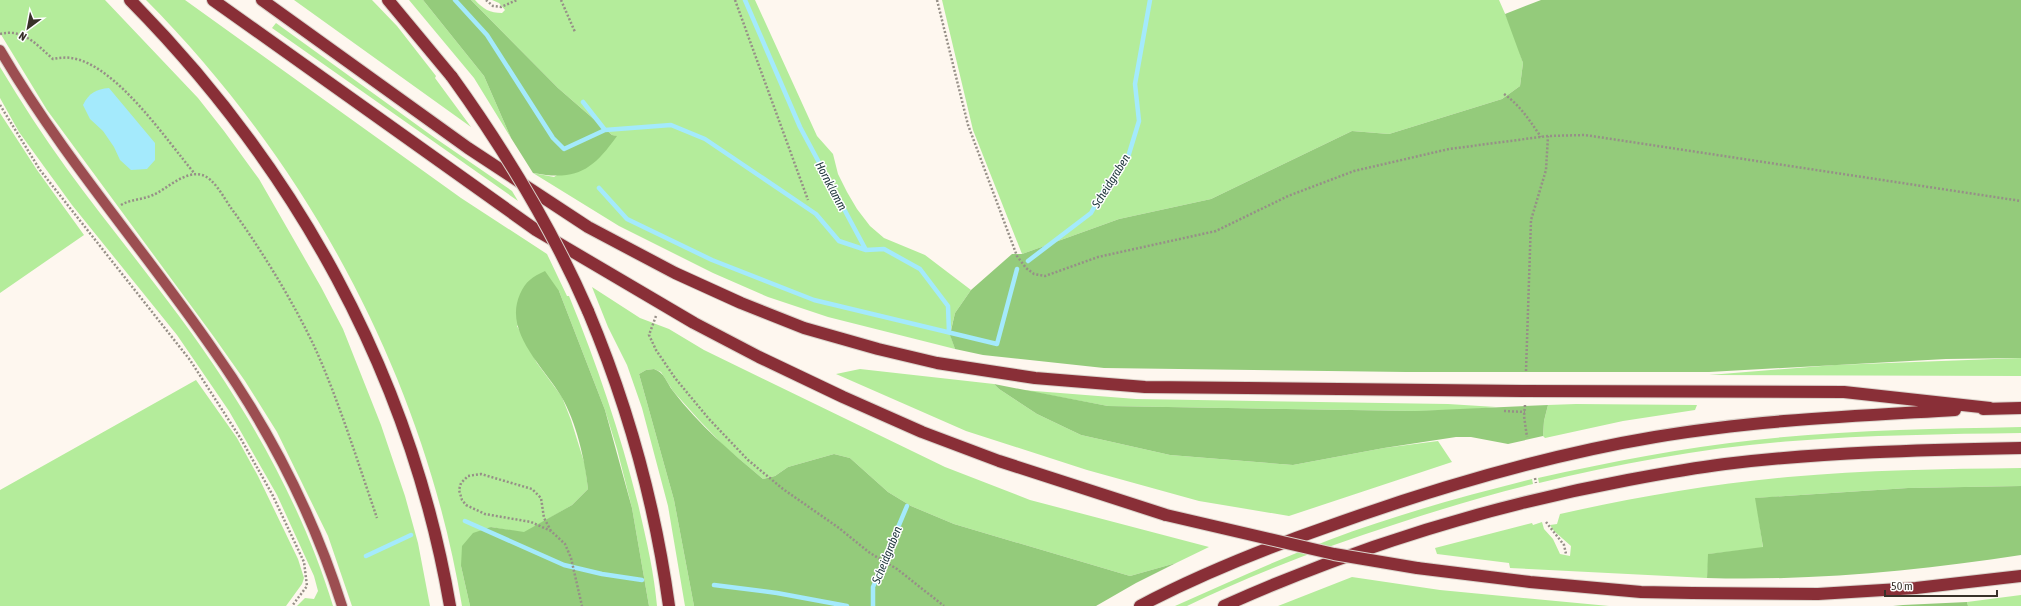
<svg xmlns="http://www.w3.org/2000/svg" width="2021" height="606" font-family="'Asap Condensed',sans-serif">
	<rect width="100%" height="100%" fill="#fef7ef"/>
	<path fill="#b4ec9b" d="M0,0H105L198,98L224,131L259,179L321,287L343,329L381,425L405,496L418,543L430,606H352L328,536L277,432L245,381L214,337L47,110L0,33Z
		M146,0H185L461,198L547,254L567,296H569C597,364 620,433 638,504C646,538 654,572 657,606H649L632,508L617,449L605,410L559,291L517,326L537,363L562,397L571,420L585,465L588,489L572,505L524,533L491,527L461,566L470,606H462C424,378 308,163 146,0Z
		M294,0H372L397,26L436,76L435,78L471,127Z
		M409,0H423L484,76L511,138L474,78Z
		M471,0H475C483,9 490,13 502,13L505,10L499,3L492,0H755L812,125L817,136L833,154L838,174L847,192L857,209L870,226L884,238L925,255L971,290L955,313L950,334L955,349L828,317L768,297L713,273L619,226L533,173L554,177L616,136L612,135L558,88Z
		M942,0H1499L1514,34L1523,63L1520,86L1502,99L1389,134L1352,131L1211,199L1119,219L1022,254L973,130Z
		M276,23L435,138L512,191L518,201L272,28Z
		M0,67C21,102 43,136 67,169C119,240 177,308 225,382C270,451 309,527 333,606H297L305,598L314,599L318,591L314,576L277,495L229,411L177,335L72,205L19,132L0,98Z
		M0,113L37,170L84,235L0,293Z
		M592,287L640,318L669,329L704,350L945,467L1030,500L1209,547L1176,563L1130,576L954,524L911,506L888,492L850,458L834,454L788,467L775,476L763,479L725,447L699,420L673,391L661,372L654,369L646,370L639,374L674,500L694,606H685L668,506L642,408L627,365L608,327Z
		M2021,358V376L1709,375L1835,365Z
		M860,369L994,384L999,389L1037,414L1081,435L1170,455L1293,465L1384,448L1438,441L1452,462L1289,516L1199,501L1087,470L966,431L836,374Z
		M196,380L237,438L258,476L298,559L304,578L302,584L286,606H0V490Z
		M1022,390L1136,399L1448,404L1496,407L1466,410L1416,411L1108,406Z
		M1576,404L1697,405L1695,410L1623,421L1545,438L1543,436L1544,421L1548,405Z
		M2021,427V433C1945,434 1869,435 1793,441C1708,447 1622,463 1539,483L1538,478C1610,462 1682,448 1755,440C1843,430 1932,429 2021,427Z
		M2021,468V486L1908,488L1756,498L1763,548L1709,554L1707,578L1510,568L1509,563L1437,554L1435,548L1532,523L1533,525L1542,522L1544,529L1553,539L1560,554L1570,556L1571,546L1554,531L1550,525L1557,524L1560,514C1635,497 1711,484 1788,477C1865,470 1943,469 2021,468Z
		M1532,479L1533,484C1487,495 1442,509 1396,524C1325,547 1255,573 1187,606H1175C1226,583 1277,560 1329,540C1395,515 1464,496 1532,479Z
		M1352,577L1440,590L1609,606H1278Z
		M2021,595V606H1968L1967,602Z"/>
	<path fill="#94cb7b" d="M423,0H471L558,88L612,135L617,136C592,171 576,181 533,173L511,138L484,76Z
		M1541,0H2021V358L1946,359L1709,372H1406L1104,368L983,355L955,349L950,335L955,313L971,290L1012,254H1022L1119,219L1211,199L1352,131L1389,134L1502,99L1520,86L1523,63L1505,14Z
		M545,271L559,291L605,410L632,508L649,606H470L461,566L462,546L473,533L491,527L524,532L572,505L588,489C585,460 576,421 561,396C544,367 503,332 520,294C526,281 532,277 545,271Z
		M654,369C665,373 666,382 673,391C699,425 731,452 763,479L775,476L788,467L834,454L850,458L888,492L911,506L954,524L1130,576L1176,563L1136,583L1096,606H694L674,500L639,374L646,370Z
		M994,384L1108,406L1416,411L1548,405L1544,421L1543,436L1508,444L1471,437H1456L1384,448L1293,465L1170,455L1081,435L1037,414L999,389Z
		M2021,486V555C1917,571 1812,581 1707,578L1708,554L1763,547L1755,498L1908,488Z
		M1967,602L1968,606H1893L1903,605Z"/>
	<path fill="#a4eafc" d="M109,88L155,143V160L147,169L131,170L120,160L114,147L103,131L90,119L83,105C89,93 96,89 109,88Z"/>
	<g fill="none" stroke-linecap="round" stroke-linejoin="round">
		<path stroke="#a4eafc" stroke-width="4.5" d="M455,0L487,35L553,138L564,149L605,130
			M745,0L800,127L866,250L884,249L920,269L948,306L949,332
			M583,102L605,130L671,125L705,139L816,214L839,241L866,250
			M599,188L627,219L712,260L814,300L997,344L1017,269
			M1028,261L1091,213L1107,184L1120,172L1128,157L1139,121L1135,84L1150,0
			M465,521L564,565L602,574L642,580
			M366,556L411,535
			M714,585L777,593L847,606
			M873,606V587L907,506"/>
		<defs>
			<path id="primary" d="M0,50C62,156 142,247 212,348C268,427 313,514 342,606"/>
			<path id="highway" d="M130,0C295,167 410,373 450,606
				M213,0L536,230L694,323L759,357L843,397L922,432L999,461L1166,515
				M262,0L468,148L588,227L675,273L741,303L804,328L878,349L937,363L989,371L1035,378L1145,387L1522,391L1844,392L1990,408
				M388,0L452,77
				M588,311C628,406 655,504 669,606
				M1983,409L2021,408
				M1417,568L1530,582L1641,592L1692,593L1818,594L1916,588L2021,576
				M1140,606C1199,575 1261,550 1324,528C1432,489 1542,456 1655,437C1754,420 1855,416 1955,410
				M1224,606C1353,548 1489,506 1628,480C1660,474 1693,468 1725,464C1824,452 1922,450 2021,448"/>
		</defs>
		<use href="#primary" stroke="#dad3cb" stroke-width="12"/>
		<use href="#highway" stroke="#dad3cb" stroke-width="14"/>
		<path stroke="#968f87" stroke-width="2.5" stroke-dasharray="2 2" stroke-linecap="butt" d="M486,0L493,6L501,7L517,0
			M561,0L575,32
			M735,0L808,200
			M937,0L968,125L1017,256L1026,268L1034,274L1045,276L1098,257L1216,231L1288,196L1354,171L1449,149L1548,136L1585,135L2021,201
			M0,34C23,28 37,45 53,59C59,58 65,57 71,58C116,64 167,141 195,174
			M1504,94C1520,105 1530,121 1541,137
			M0,105L40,170L190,360L241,439L272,494L304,562L307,586L292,606
			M121,205C131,199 142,200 153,195C167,189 185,170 202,175C214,178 224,198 231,208C261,249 294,303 315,348C339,401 358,463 377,518
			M656,316L649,335L656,350L675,378L709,419L748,460L783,489L839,528L870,553L897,569L944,606
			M1526,371L1531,220L1546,170L1548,136
			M1525,405L1524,416L1527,437
			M1504,411L1525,412
			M1535,478L1536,483
			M1546,522L1564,545L1566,554
			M551,531L544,518L541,498L532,489L481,474L468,476L461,483L459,490L462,500L466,505L485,514L531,522L551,531L565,544L571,558L582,606"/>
		<use href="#primary" stroke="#9c4e51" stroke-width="10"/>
		<use href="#highway" stroke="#892f37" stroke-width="12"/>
		<defs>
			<path id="highway-bridge" d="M452,77C506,152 551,226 588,311
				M1166,515L1334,554L1417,568"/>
		</defs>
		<use href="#highway-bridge" stroke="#dad3cb" stroke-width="14" stroke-linecap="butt"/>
		<use href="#highway-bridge" stroke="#892f37" stroke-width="12"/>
	</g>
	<g text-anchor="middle" stroke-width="3" stroke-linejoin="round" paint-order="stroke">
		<g font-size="12" font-style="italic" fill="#1e353b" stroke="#fff">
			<text transform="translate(1111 181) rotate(-58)" y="4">Scheidgraben</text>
			<text transform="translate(831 186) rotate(62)" y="4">Hornklamm</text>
			<text transform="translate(887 555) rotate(-68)" y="4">Scheidgraben</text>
		</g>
	</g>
	<g transform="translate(28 28) rotate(212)" stroke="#ffffff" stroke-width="3" paint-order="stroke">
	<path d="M0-3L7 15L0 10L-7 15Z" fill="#383129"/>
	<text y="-6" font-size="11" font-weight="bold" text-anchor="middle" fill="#383129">N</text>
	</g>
	<path d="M1885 590v6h112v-6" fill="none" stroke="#383129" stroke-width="2"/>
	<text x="1891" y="590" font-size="12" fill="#383129" stroke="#ffffff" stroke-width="3" paint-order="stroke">50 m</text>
</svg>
